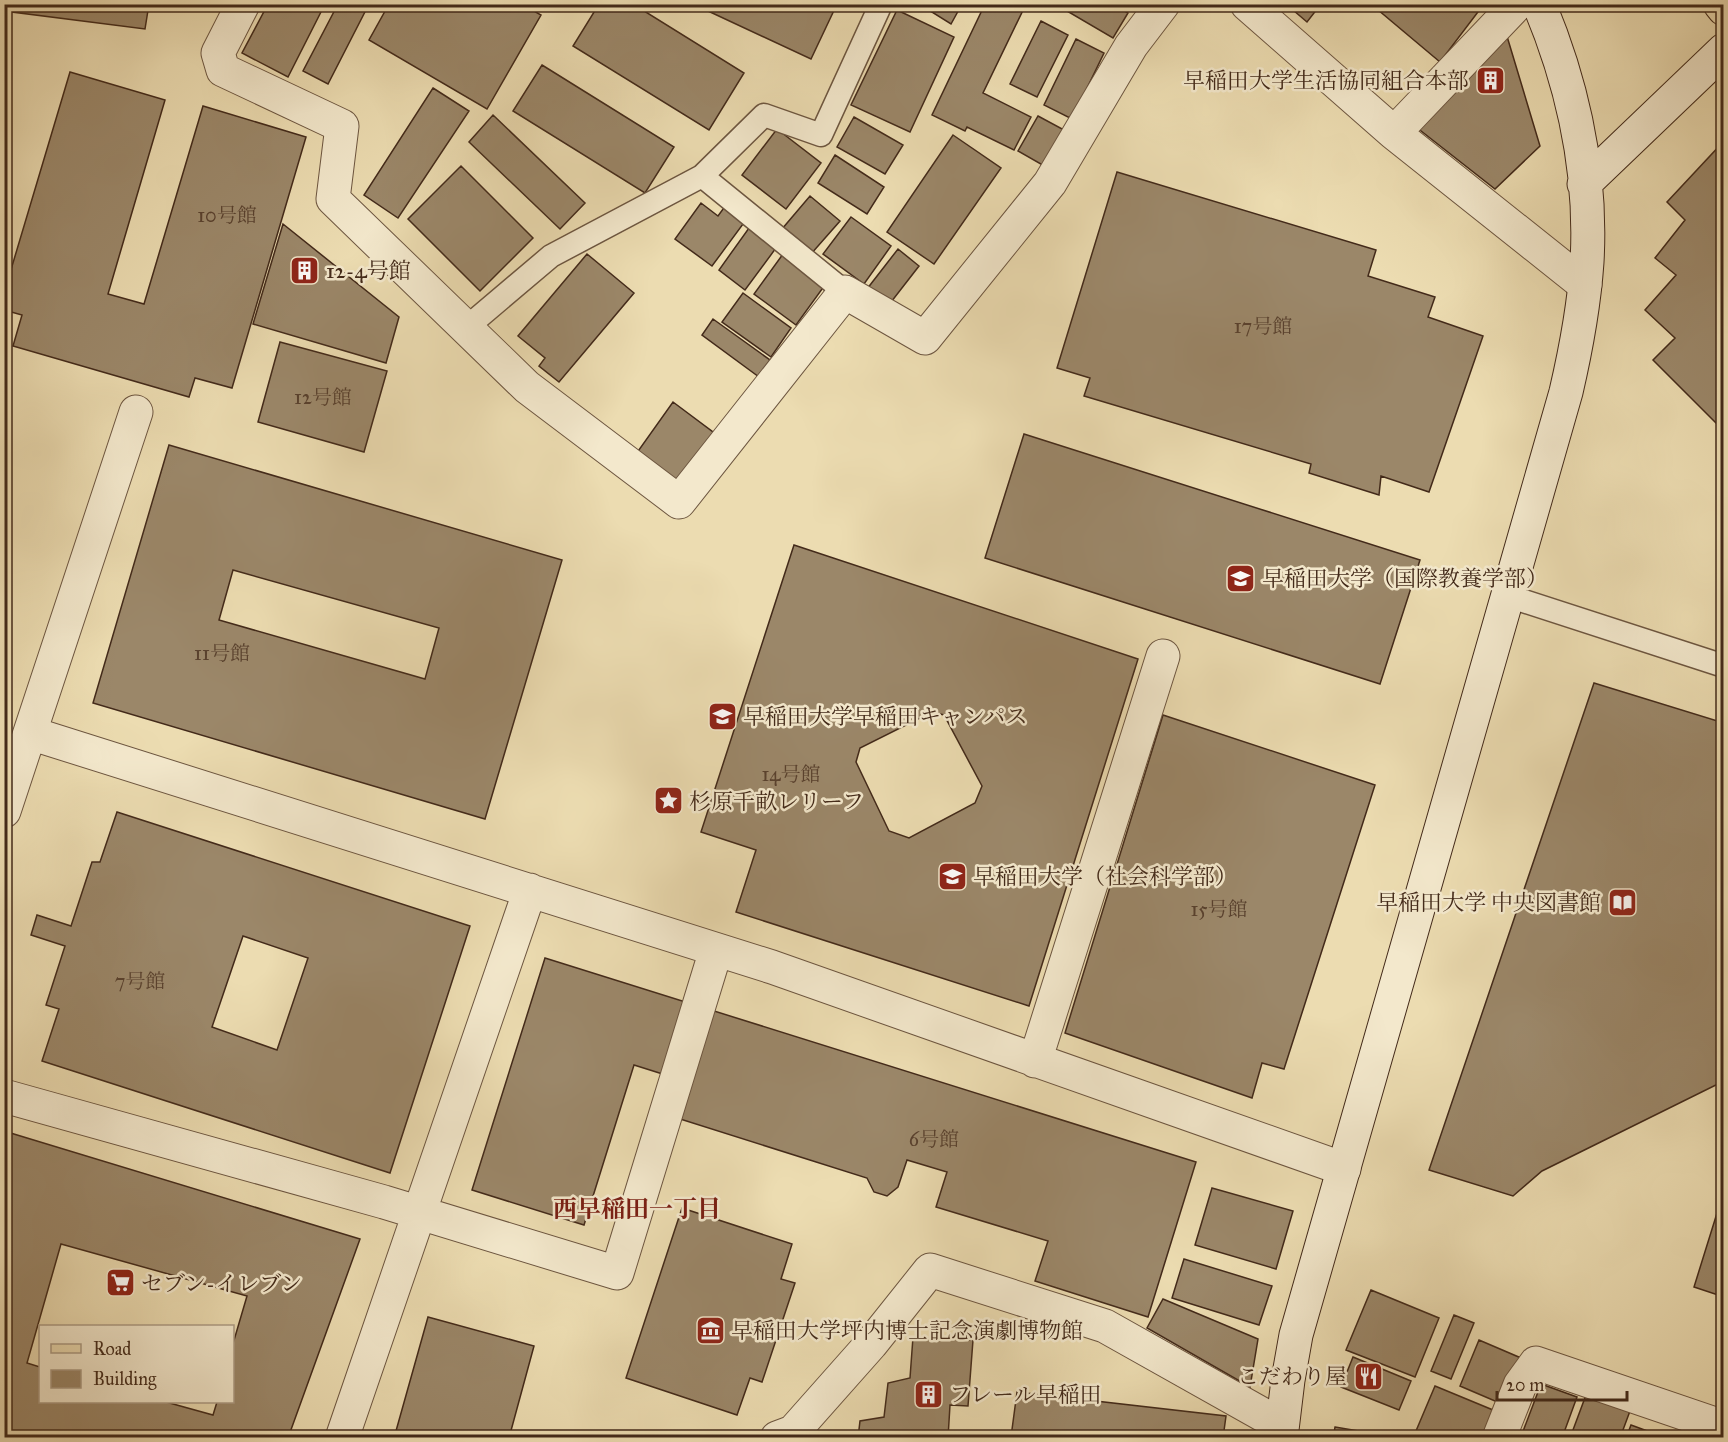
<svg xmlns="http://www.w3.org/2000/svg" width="1728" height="1442" font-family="'IM FELL Great Primer','Noto Serif JP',serif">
	<rect width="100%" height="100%" fill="#ecdcb1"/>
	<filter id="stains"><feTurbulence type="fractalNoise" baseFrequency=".00333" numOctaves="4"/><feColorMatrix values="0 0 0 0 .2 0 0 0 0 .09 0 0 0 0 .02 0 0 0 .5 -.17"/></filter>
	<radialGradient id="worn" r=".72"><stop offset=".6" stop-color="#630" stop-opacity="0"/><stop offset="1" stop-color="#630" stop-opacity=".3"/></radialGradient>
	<path fill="#9b8769" stroke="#432a1a" stroke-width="1.5" fill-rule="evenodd" d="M13,4H149L145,29L12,12Z
		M268,4H325L288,77L242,53Z
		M338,4H369L328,84L303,71Z
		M389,4H522L541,15L487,109L369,40Z
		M599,4H633L744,73L709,130L573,46Z
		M693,4H837L811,59Z
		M919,4H962L951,24Z
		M985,4H1026L983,93L1031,117L1014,150L967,127L965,131L932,115Z
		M1055,4H1113L1128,13L1113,38Z
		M1125,4H1144L1140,12Z
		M1286,4H1321L1307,22Z
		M1371,4H1484L1440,62Z
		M897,10L954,37L910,132L851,105Z
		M1041,21L1068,35L1037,97L1010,84Z
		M1506,33L1540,146L1495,189L1416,127Z
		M1076,39L1104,53L1072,119L1044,105Z
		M542,65L674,147L645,193L513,111Z
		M70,72L165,100L108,294L144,304L203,106L306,137L232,388L195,378L189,397L13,346L22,315L4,310V293Z
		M433,88L469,111L398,218L364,195Z
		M493,115L585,203L560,229L469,142Z
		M1038,116L1066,131L1046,167L1018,151Z
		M854,117L903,145L885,174L837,147Z
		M777,129L821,163L786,209L742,175Z
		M953,135L1001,168L934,264L887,232Z
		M1724,141V431L1653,360L1675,338L1645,310L1676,275L1655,258L1685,220L1667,202Z
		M835,155L884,187L867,214L818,183Z
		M461,166L533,238L480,291L408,219Z
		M1117,172L1376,250L1368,276L1435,297L1428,317L1483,336L1429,492L1381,476L1379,495L1309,473L1311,464L1084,396L1090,378L1057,368Z
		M810,196L840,221L811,254L782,229Z
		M701,203L718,216L726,205L746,220L712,266L675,239Z
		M851,217L891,246L864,284L823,254Z
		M283,224L399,317L386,363L253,324Z
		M749,228L776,248L745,290L719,270Z
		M898,249L919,266L888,306L867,289Z
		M587,254L634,293L559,382L539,366L545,358L518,336Z
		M783,254L825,285L796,325L754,294Z
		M743,293L791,328L771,357L722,322Z
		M713,319L770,360L759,377L702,335Z
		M280,342L387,371L364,452L258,422Z
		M673,402L717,435L680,487L636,454Z
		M1024,434L1420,560L1380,684L985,558Z
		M169,445L562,560L485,819L93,703ZM233,570L439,628L425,679L219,620Z
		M794,545L1138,659L1029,1006L736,912L756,850L701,832ZM932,712L944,715L982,786L975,803L909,838L889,831L856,762L860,748Z
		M1594,683L1724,723V1081L1542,1171L1513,1196L1429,1170Z
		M1163,715L1375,785L1284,1069L1262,1063L1252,1098L1065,1033Z
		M117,812L470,926L390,1173L42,1061L59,1009L46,1005L65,946L31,935L37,915L71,926L92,862H100ZM243,936L308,958L277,1050L212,1027Z
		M545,958L1196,1162L1148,1317L1035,1281L1048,1241L936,1207L947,1172L907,1160L898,1187L887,1196L874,1192L867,1178L677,1118L688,1082L634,1065L584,1225L472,1190Z
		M4,1131L360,1239L288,1438H4ZM61,1244L247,1296L232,1347V1402H217L213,1415L166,1402H40V1367L27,1363Z
		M1212,1188L1293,1211L1276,1269L1195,1245Z
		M1722,1197H1724V1297L1694,1287Z
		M682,1208L792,1244L781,1279L795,1283L762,1382L750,1378L737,1415L626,1378Z
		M1184,1259L1272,1286L1259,1325L1172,1298Z
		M1371,1290L1439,1318L1415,1377L1346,1350Z
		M1163,1299L1258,1339L1250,1387L1147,1328Z
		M1454,1315L1474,1323L1451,1379L1431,1371Z
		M428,1317L534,1346L509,1438H394Z
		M913,1337L973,1340L968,1406L950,1405L948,1438H858L860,1421L884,1417L888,1383L910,1378Z
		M1479,1340L1521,1358L1502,1404L1460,1386Z
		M1353,1357L1411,1381L1399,1410L1341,1387Z
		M1541,1384L1577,1397L1562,1438H1531L1522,1434Z
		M1435,1386L1493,1410L1482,1438H1413Z
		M1017,1392L1226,1416L1223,1438H975V1434L1011,1437Z
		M1586,1395L1630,1411L1620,1438H1570Z
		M1631,1425L1650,1432L1647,1438H1626Z
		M1335,1427L1371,1433L1370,1438H1333Z
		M1680,1429L1702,1438H1677Z"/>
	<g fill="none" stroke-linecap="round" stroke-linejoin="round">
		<defs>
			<path id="lane" d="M702,176L845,292
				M466,328L551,256L702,176L764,115L821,135L881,4
				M1508,596L1724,666"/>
			<path id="street" d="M243,4L218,53L223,70L342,126L333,199L527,387L679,502L845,292L925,338L1050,183L1131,46L1163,4
				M1247,4L1394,133L1585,285
				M1394,133L1517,4
				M30,733L772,967L1344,1169
				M4,811L136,412
				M1035,1061L1163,656
				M4,1096L384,1202L617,1273L716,950
				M342,1438L530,890
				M777,1438L793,1432L871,1344L930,1270L1105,1326L1281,1425
				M1499,1438L1520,1385L1536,1363L1724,1427"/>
			<path id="secondary" d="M1584,184L1724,50
				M1281,1438L1288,1380L1296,1335L1566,392C1576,349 1584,306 1587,262C1592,174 1573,85 1539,4"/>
			<path id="primary" d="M1720,4L1724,9"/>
		</defs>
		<use href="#lane" stroke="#6d5640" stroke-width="25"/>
		<use href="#street" stroke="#6d5640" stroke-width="35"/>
		<use href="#secondary" stroke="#432a1a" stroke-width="35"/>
		<use href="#primary" stroke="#432a1a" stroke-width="35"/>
		<use href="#lane" stroke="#f3e8cc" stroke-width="22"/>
		<use href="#street" stroke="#f3e8cc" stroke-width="33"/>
		<use href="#secondary" stroke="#f3e8cc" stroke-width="33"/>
		<use href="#primary" stroke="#ecdcb1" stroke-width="33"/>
	</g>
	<defs>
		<symbol id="building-square" viewBox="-11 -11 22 22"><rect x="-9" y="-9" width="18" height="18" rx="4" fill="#8f2418" stroke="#f3e8cc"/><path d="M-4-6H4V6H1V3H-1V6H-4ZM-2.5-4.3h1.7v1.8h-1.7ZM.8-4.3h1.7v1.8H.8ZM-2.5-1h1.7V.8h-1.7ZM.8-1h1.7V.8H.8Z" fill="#fff"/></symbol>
		<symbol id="university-square" viewBox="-11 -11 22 22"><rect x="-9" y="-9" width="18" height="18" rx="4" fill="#8f2418" stroke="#f3e8cc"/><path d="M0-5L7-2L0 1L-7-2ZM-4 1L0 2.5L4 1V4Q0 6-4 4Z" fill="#fff"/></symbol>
		<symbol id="sight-square" viewBox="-11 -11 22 22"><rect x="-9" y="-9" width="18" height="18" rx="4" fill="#8f2418" stroke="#f3e8cc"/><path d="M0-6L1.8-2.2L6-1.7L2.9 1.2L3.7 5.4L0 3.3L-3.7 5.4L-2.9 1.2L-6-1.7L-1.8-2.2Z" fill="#fff"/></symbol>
		<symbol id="library-square" viewBox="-11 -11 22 22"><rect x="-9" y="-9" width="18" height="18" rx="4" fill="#8f2418" stroke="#f3e8cc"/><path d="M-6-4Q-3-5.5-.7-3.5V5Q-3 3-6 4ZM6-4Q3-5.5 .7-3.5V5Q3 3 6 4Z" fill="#fff"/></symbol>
		<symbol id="supermarket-square" viewBox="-11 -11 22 22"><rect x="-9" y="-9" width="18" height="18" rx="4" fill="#8f2418" stroke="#f3e8cc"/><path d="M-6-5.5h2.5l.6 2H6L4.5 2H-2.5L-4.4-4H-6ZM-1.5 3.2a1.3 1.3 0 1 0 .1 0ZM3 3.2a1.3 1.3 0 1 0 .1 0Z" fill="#fff"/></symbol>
		<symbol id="museum-square" viewBox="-11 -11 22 22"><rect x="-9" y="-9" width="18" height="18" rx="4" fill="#8f2418" stroke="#f3e8cc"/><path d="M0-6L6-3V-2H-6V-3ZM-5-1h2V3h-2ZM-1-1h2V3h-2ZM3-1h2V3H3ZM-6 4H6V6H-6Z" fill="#fff"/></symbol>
		<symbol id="restaurant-square" viewBox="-11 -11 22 22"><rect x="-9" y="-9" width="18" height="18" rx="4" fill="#8f2418" stroke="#f3e8cc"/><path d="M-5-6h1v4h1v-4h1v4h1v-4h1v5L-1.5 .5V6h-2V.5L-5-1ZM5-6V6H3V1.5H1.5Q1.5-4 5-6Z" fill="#fff"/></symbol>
	</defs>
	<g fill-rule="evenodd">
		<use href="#building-square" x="1474" y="64" width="33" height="33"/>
		<use href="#building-square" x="288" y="254" width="33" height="33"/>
		<use href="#university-square" x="1224" y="562" width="33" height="33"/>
		<use href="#university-square" x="706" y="700" width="33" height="33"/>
		<use href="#sight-square" x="652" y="784" width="33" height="33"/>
		<use href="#university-square" x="936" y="860" width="33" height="33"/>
		<use href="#library-square" x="1606" y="886" width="33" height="33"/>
		<use href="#supermarket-square" x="104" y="1266" width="33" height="33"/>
		<use href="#museum-square" x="694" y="1314" width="33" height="33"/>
		<use href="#restaurant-square" x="1352" y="1360" width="33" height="33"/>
		<use href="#building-square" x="912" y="1378" width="33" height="33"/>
	</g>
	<g text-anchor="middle" stroke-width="5" stroke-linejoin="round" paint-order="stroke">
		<g font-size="20" fill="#59412e">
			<text x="227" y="222">10号館</text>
			<text x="1263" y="333">17号館</text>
			<text x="323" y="404">12号館</text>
			<text x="222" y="660">11号館</text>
			<text x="791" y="781">14号館</text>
			<text x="1219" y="916">15号館</text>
			<text x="140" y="988">7号館</text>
			<text x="934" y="1146">6号館</text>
		</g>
		<g font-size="22" fill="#432a1a" stroke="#f3e8cc" text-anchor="start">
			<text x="1469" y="88" text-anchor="end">早稲田大学生活協同組合本部</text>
			<text x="326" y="278">12-4号館</text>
			<text x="1262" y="586">早稲田大学（国際教養学部）</text>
			<text x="743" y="724">早稲田大学早稲田キャンパス</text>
			<text x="689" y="809">杉原千畝レリーフ</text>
			<text x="973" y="884">早稲田大学（社会科学部）</text>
			<text x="1601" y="910" text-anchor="end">早稲田大学 中央図書館</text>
			<text x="141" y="1291">セブン-イレブン</text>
			<text x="731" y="1338">早稲田大学坪内博士記念演劇博物館</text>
			<text x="1347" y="1384" text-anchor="end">こだわり屋</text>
			<text x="949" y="1402">フレール早稲田</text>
		</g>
		<g font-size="24" font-weight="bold" fill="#7a1f14" stroke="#f3e8cc">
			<text x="637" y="1217">西早稲田一丁目</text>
		</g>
	</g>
	<rect width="1728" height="1442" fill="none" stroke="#ecdcb1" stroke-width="24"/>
	<rect x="6" y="6" width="1716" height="1430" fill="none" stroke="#432a1a" stroke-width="3"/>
	<rect x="12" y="12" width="1704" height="1418" fill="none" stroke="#432a1a" stroke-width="1.5"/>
	<rect x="39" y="1325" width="195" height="78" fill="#f3e8cc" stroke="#ad9c85" stroke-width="1.5"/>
	<rect x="51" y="1344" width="30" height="9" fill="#ecdcb1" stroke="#ad9c85" stroke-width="1.5"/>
	<text x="93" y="1355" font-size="18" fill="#432a1a">Road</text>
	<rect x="51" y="1370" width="30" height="18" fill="#9b8769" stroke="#ad9c85" stroke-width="1.5"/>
	<text x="93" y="1385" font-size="18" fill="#432a1a">Building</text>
	<path d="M1497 1391v9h130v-9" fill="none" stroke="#432a1a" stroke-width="3"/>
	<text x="1506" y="1391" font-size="18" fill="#432a1a" stroke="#f3e8cc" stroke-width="4.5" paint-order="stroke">20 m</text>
	<rect width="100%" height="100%" filter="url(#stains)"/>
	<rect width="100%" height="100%" fill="url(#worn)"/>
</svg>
